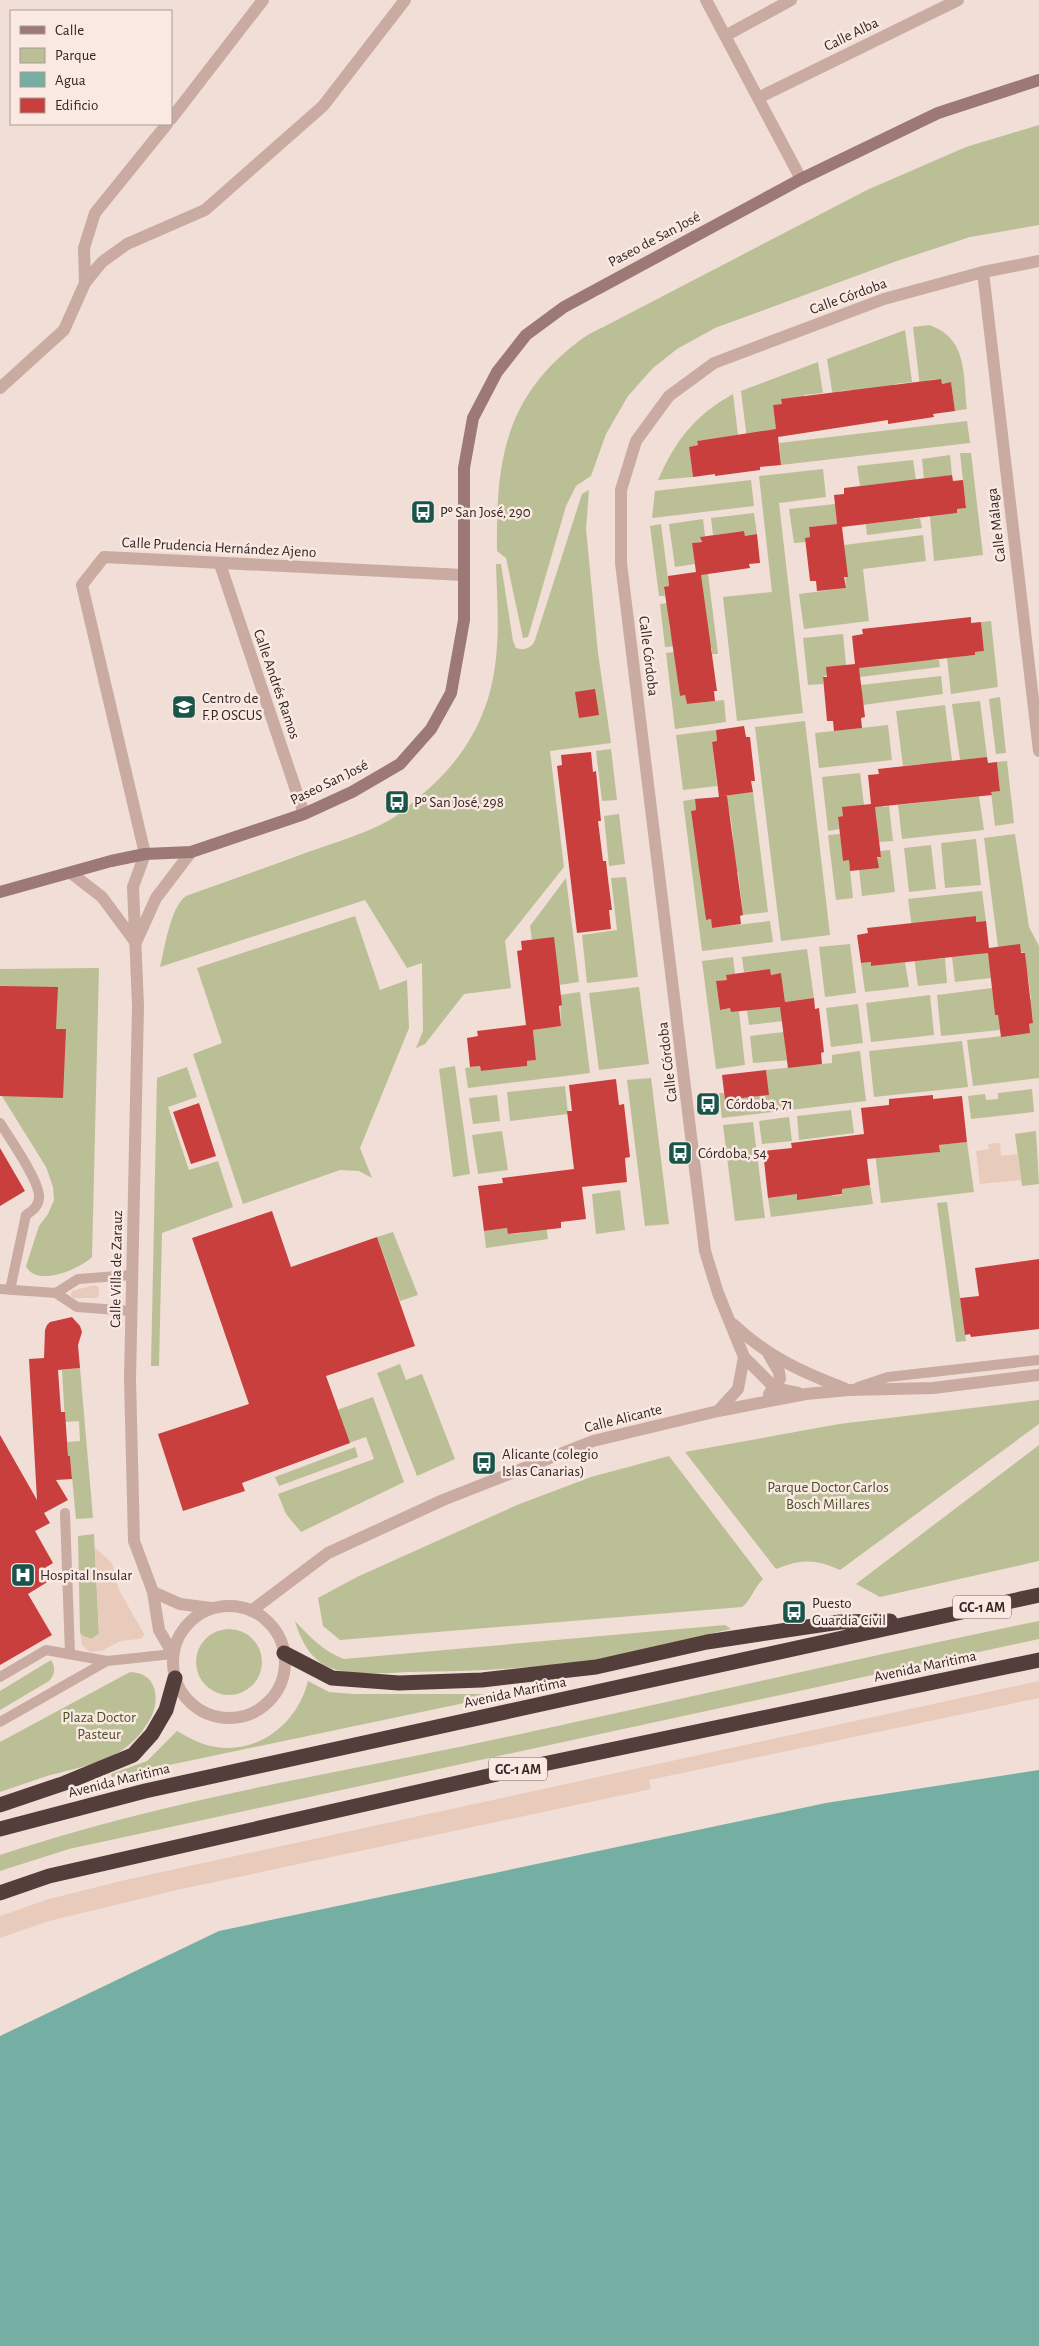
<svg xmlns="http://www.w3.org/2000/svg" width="1039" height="2346" font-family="'Alegreya Sans',sans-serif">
	<rect width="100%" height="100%" fill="#f1ded6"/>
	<path fill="#bbbf96" d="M1039,125V225L970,237L894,262L715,328L677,349L653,368L628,396L606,434L591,476L576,486L566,506L528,637L523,638L506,558L497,551C496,462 504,398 579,341C589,333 602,328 613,322L867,190L966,147Z
		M929,325C968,338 963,375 967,409L955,411L951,382L942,384L940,379L929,380L920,387L913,327Z
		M905,330L912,382L894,384L895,390L852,395L851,390L840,391L833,397L827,359Z
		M818,362L823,393L804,395L805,401L792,398L782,399V404L773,405L777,435L747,439L741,391Z
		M733,394L738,435L697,441L698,445L689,447L693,477L658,480C676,440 694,416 733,394Z
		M967,421L970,443L781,465L779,443Z
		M960,453H971L983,555L934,561L930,516L957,513V509L966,508Z
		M950,455L952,475L924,479L922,459Z
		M913,460L916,480L860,486L857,466Z
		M823,469L826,497L779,503L803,713L737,721L723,597L772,592L759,476Z
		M751,480L754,506L652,518L655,491Z
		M589,490L586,529L598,653L611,743L550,751L564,867L505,941L511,988L464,994L425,1044L416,1048L423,1031L422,963L407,968L365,900L160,967C165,947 170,908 186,896C227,881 268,867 308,852C334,843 361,835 386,822C398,816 409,806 419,797C461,763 488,720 495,666C500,632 497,598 496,564H501L513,641L516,648C524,651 532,648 535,640L582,494Z
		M835,504L837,524L809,527L810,537L805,538L806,542L794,543L789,509Z
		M754,513L757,534L745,536L744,531L713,535L711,518Z
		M913,514L914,519L920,518L922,528L867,535L866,524L892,521Z
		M703,519L705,536L701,537V542L692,543L695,564L675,567L669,524Z
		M661,524L669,586L664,588L665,596H659L650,526Z
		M923,535L926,561L863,569L869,621L804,629L799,594L846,588L844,545Z
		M696,572L708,574L718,654H712V648H707Z
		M667,603L670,631L675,630L677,646L665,647L660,604Z
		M991,621L998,687L951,694L947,658L975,655V652L984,651L981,622Z
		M843,634L846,665L823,677V684L808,685L803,638Z
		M674,652L680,696L685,695L687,704L724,700L726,722L675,729L666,653Z
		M931,656L932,660H939L940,667L860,677V673H856L855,665Z
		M941,676L943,694L863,705L861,685Z
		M1000,697L1006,753L996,754L989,699Z
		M980,701L987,757L960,760L952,704Z
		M945,705L952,761L923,769L921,764L903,766L896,711Z
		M805,721L830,935L781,941L755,727Z
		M888,725L892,760L819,768L815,733Z
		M716,730L717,741L712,742L717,786L683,790L676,735Z
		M611,749L617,800L602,801L596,751Z
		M1007,761L1014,823L995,826L991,792L1000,790L997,762Z
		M860,773L864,805L843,816L838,817L839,829L828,831L822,777Z
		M753,792L768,912L743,915L738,872H733C734,847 734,819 724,796Z
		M947,795L948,800L979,796L984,830L902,839L898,805L926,802Z
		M695,799L696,810L691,811L697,854H702L700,877L706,920L711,919L712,928L770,921L773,942L702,951L683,801Z
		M882,803L883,807L889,806L893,841L879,842L876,813L871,804Z
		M619,814L625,864L609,866L604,816Z
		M840,834L843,861L849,860L853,898L836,900L828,835Z
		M1015,834L1029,927L1039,946V1078L973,1086L967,1040L1029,1033V1024L1033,1023L1032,1012H1027L1026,1000L1031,999L1028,976L1023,977L1021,965L1026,964L1025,953L998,947L984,838Z
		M976,839L981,885L945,888L941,843Z
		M931,845L936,889L909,892L904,848Z
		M890,850L895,892L862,896L859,870L881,856L880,851Z
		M626,877L638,977L587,983L582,935L617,930L611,878Z
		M566,878L579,982L559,985L551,938L532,940L530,926Z
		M982,891L986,921L976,922V916L933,921L912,928L908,899Z
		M355,916L380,990L407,980L409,1028L360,1148L372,1178L359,1171L340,1170L243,1204L193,1054L222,1043L197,968Z
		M850,944L856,993L825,997L819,947Z
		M989,948L992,969L990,970L991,978L955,982L952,957L980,954Z
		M807,949L814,998L785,1002L786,1013L782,1021L749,1025L747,1010L785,1002L781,973L771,975L770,969L744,972L742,957Z
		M936,954L937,959L945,958L947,983L918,986L914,957Z
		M733,957L735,974L727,975V980L716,981L720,1010L730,1008L731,1012L739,1011L745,1065L716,1069L702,961Z
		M871,962L872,966L905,962L909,987L865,992L861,963Z
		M99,968L92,1257C80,1269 36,1288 26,1266L39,1226L48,1214L54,1200L53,1187L46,1167L0,1093V969Z
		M639,987L649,1064L599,1070L589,993Z
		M992,988L995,1015H998L1000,1030L941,1036L937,995Z
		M580,992L590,1073L468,1088L465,1068L480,1066L481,1071L527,1066V1061L536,1060L533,1030L561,1026L560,995Z
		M930,995L934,1035L871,1042L866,1003Z
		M858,1004L863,1043L831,1047L826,1008Z
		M784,1032L786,1057L792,1060L753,1063L750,1036Z
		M962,1041L968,1087L874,1097L869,1051Z
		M860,1051L866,1101L722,1118L719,1093H724L725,1100L768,1095L766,1070L832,1063V1055Z
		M455,1066L470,1174L453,1177L439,1069Z
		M187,1067L197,1097L168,1107L189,1170L218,1161L233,1207L162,1233L159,1366H151L157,1078Z
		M651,1078L669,1224L645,1226L627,1080Z
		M565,1086L568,1114L510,1121L507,1092Z
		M1032,1089L1034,1112L971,1119L968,1096L985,1094L986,1100L998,1099V1093Z
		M497,1095L500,1121L473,1124L469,1098Z
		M851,1110L854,1133L799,1140L797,1116Z
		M789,1117L792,1141L762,1144L759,1121Z
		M753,1122L765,1218L735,1221L723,1125Z
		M502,1131L508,1170L478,1174L472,1135Z
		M1036,1131L1039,1184L1022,1186L1015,1134Z
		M967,1142L974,1192L881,1203L875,1153L895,1151V1156L940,1152L939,1145Z
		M870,1185L873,1204L771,1217L768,1198L797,1194V1199L831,1191L832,1196L842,1195V1189Z
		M620,1190L625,1230L596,1234L592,1194Z
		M947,1202L966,1341L956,1342L937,1203Z
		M546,1225L548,1239L486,1248L484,1231L507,1228L509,1234L523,1233V1228Z
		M393,1232L418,1295L400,1301L377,1237Z
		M400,1364L406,1380L422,1374L455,1459L417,1476L377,1373Z
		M80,1368L93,1518L76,1519L70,1456H68L67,1442L80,1441L79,1421L65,1422L62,1370Z
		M373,1397L404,1482L301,1532L286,1514L278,1494L374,1459L366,1437L349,1443L337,1410Z
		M1039,1400V1424L840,1570C815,1559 802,1559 776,1569L685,1452L839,1424Z
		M1039,1445V1561L880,1597L856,1584Z
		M355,1447L358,1457L279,1486L275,1477Z
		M669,1456L763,1579C754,1588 751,1600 742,1607L340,1640L323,1626L318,1598L357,1577L517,1505L591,1477Z
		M94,1534L99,1634L91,1639L83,1636L80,1633L78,1536Z
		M295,1621C310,1637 323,1651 344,1659L725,1625L731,1629C687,1639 642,1652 598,1659C535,1669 472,1671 409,1672C384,1673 350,1677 326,1666C309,1657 300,1638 295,1621Z
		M1039,1621V1639L69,1849L0,1871V1855C150,1804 314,1777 469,1745C659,1705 848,1660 1039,1621Z
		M196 1662a33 33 0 1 1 66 0a33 33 0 1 1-66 0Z
		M51,1660C56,1668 55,1675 49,1681L0,1710V1691Z
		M130,1672C142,1673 150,1676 154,1688C158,1700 154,1714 147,1724C123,1763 84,1765 44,1777C29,1782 15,1787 0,1792V1742Z
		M308,1681L329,1692L353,1694H507L112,1777L111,1774L147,1761L177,1731C189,1738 202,1745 216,1747C260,1754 298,1722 308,1681Z"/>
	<path fill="#e9cbbc" d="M1000,1143L1001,1156L1018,1154L1021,1180L980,1184L976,1151L989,1149L988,1144Z
		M94,1285L98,1287L99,1290V1295L96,1298H73L71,1295L72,1291Z
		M95,1548L112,1563L119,1590L144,1634L143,1637L139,1639L121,1641L101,1651L90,1652L82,1645L80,1633L83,1636L91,1639L99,1634Z
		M1039,1681V1698L649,1780L651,1789L177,1890L49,1921L0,1938V1916L49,1899L125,1880Z"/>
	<path fill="#75aea3" d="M1039,1770V2346H0V2036L219,1931L826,1803Z"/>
	<path fill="#c83f3d" d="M941,379L942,384L951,382L955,411L933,414L934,417L888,424V420L778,437L781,465L760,467V470L715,476V474L693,477L689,447L698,445L697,441L776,429L773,405L782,404L781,399Z
		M952,475L953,481L963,480L966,508L957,509V513L842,527L848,577H844L846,588L817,591L816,581H810L805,538L810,537L809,527L837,524L834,495L844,494V488Z
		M744,531L745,536L757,534L760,563L749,564L750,568L701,575L717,691H714L715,701L687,704L685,695L680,696L664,587L669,586L668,576L696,572L692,543L702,542L700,537Z
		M971,617V623L981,622L984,651L975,652V655L859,668L865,717L861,718L862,728L834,731L833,721H827L823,677H827L826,667L855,664L852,636L863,634L862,629Z
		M595,689L599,715L579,718L575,692Z
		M744,726L746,737H750L755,781H751L753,792L724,796H727L743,915L740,916L741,924L712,928L711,919L706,920L691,811L696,810L695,799L719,797L712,742L717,741L716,730Z
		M591,752L593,772L596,771L601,821H598L603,861H606L608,879L612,910H609L611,929L577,933L557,766L562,765L561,755Z
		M987,757L988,763L997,762L1000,791L991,792L992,795L875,807L881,857H877L879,868L850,871L849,860L843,861L838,817L843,816L842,807L871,804L868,775L879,774L878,769Z
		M976,916V922L986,921L989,948L1020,944L1021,953H1025L1033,1023L1029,1024L1030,1033L1001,1037L998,1015H995L988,953L871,966V962L861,963L857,935L868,933L867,928Z
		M554,937L562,1005L559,1006L561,1026L533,1030L536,1060L527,1061V1066L481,1071L480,1066L470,1067L467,1038L478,1036L477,1031L526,1025L517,951L522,950L521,941Z
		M770,969L771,975L781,973L785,1002L814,998L815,1009L819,1008L824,1052L821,1053L822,1064L788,1068L780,1007L731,1012L730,1008L720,1010L716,981L727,980L726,975Z
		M0,986L58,987L56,1029H66L63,1098L0,1096Z
		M766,1070L769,1095L725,1100L722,1075Z
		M616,1079L619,1105L624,1104L630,1157L625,1158L627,1182L582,1187L586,1219L561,1222V1228L508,1234L507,1228L484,1231L478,1186L503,1183L502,1178L574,1169L567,1111H572L569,1085Z
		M933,1095V1099L962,1096L967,1142L939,1145L940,1152L867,1159L870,1185L842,1189V1194L797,1200V1194L768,1198L763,1151L792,1148L791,1143L864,1134L861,1108L889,1105V1099Z
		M199,1103L216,1156L191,1164L173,1112Z
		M0,1148L25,1191L0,1206Z
		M272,1211L291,1267L377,1237L415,1346L326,1376L350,1443L242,1483L245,1491L183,1511L158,1434L249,1404L192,1238Z
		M1039,1259V1329L971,1337L970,1334L965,1335L960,1298L979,1296L975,1268Z
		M72,1317L80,1326L82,1332L78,1345L80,1368L58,1370L61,1412H65L68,1456H70L72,1479L56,1480L68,1500L44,1513L50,1523L35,1531L53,1563L43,1569L49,1581L28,1594L52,1635L0,1665V1435L37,1500L29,1359L44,1358L45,1330L47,1325L50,1322Z"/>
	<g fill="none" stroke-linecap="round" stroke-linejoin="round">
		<path stroke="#c9aba2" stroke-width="10" d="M0,1123C9,1137 41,1183 39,1198C38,1207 33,1210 26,1215L10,1290
			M0,1289L56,1293L78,1279L131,1275
			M56,1293L77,1307L131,1311
			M858,1387L888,1377L1039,1360
			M65,1513L70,1654
			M0,1677L46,1650L107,1661L173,1654
			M0,1722L107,1661"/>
		<path stroke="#c9aba2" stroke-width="12" d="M706,0L801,179
			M725,36L791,0
			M758,98L958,0
			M171,119L263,0
			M983,272L1039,751
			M85,283L84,248L95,213L167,124
			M0,388L64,330L85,283L102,262L127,244L205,210L323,106L405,0
			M220,564L304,814
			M71,873L102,897L136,943
			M137,940L156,898L191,852
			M733,1324C767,1356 801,1372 844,1388
			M769,1355L779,1372L780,1379L769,1394
			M744,1357L775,1388L799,1393
			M718,1411L738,1389L744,1357L718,1293L705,1251L621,563V490L636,441L669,396L714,363L884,299L983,272L1039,261
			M153,1592L180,1604L211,1608
			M173 1662a56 56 0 1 1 112 0a56 56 0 1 1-112 0Z
			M251,1611L328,1553L443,1500L593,1441L718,1411L806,1394L849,1390L933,1388L1039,1375
			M173,1654L159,1630L153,1592L134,1541L130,1379L138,1006L133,887L145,854L82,585L104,557L463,575"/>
		<path stroke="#9c7974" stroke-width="12" d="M0,892L111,861L145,854L191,852L304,814L352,792L400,764L431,729L451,693L464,620V468L473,418L497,372L526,335L564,307L801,179L938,113L1039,80"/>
		<path stroke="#543e3b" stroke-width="15" d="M284,1653L332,1678L399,1683L482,1680L596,1667L707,1642L840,1622L890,1621
			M0,1805L65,1783L133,1755L152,1734L166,1710L175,1678
			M0,1829L145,1791L1039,1595
			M0,1893L49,1876L510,1771L1039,1660"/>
	</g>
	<defs>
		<symbol id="bus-square" viewBox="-11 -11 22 22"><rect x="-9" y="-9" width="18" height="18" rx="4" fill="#1a554b" stroke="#f9e9e2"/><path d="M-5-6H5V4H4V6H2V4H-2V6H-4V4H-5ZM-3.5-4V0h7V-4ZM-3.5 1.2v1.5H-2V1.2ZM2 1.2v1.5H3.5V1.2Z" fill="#fff"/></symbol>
		<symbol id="school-square" viewBox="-11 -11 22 22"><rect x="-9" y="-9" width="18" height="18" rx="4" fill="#1a554b" stroke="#f9e9e2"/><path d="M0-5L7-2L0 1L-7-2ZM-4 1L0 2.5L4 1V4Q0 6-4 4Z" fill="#fff"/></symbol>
		<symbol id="hospital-square" viewBox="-11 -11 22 22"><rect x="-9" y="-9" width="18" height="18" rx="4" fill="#1a554b" stroke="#f9e9e2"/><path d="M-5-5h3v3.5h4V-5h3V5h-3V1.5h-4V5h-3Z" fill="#fff"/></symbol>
	</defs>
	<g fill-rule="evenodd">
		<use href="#bus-square" x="409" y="498" width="28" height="28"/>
		<use href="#school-square" x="170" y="693" width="28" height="28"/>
		<use href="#bus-square" x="383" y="788" width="28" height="28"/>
		<use href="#bus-square" x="694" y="1090" width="28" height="28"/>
		<use href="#bus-square" x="666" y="1139" width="28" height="28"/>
		<use href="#bus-square" x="470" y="1449" width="28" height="28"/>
		<use href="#hospital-square" x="9" y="1561" width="28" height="28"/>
		<use href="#bus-square" x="780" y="1598" width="28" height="28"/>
	</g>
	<g text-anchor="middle" stroke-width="5" stroke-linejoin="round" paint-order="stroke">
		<g fill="#f9e9e2" stroke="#6e605e" stroke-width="1">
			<rect x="953" y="1595.5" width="58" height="23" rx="4"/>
			<rect x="489" y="1757.5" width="58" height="23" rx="4"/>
		</g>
		<g font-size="14" font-weight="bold" fill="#332625">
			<text x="982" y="1612">GC-1 AM</text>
			<text x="518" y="1774">GC-1 AM</text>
		</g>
		<g font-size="15" fill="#332625" stroke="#f9e9e2">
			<text transform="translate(851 34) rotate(-26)" y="5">Calle Alba</text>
			<text transform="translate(654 239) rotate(-28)" y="5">Paseo de San José</text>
			<text transform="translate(848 296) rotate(-20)" y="5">Calle Córdoba</text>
			<text transform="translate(996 525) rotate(-97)" y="5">Calle Málaga</text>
			<text transform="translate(219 547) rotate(3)" y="5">Calle Prudencia Hernández Ajeno</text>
			<text transform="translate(649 656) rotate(83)" y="5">Calle Córdoba</text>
			<text transform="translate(277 684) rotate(71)" y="5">Calle Andrés Ramos</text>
			<text transform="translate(329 782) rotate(-26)" y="5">Paseo San José</text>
			<text transform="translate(667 1062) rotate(-97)" y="5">Calle Córdoba</text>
			<text transform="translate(116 1269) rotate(-89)" y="5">Calle Villa de Zarauz</text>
			<text transform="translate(623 1418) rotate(-14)" y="5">Calle Alicante</text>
			<text transform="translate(925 1666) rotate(-12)" y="5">Avenida Maritima</text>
			<text transform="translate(515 1692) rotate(-12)" y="5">Avenida Maritima</text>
			<text transform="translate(119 1780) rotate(-14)" y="5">Avenida Maritima</text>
		</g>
		<g font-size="15" fill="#332625" stroke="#f9e9e2" text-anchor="start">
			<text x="440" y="517">Pº San José, 290</text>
			<text x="202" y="703">Centro de<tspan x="202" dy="17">F.P. OSCUS</tspan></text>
			<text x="414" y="807">Pº San José, 298</text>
			<text x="726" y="1109">Córdoba, 71</text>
			<text x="698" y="1158">Córdoba, 54</text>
			<text x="502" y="1459">Alicante (colegio<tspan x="502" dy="17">Islas Canarias)</tspan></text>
			<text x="40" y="1580">Hospital Insular</text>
			<text x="812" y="1608">Puesto<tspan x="812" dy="17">Guardia Civil</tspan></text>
		</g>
		<g font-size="15" fill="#4c5228" stroke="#f9e9e2">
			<text x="828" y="1492">Parque Doctor Carlos<tspan x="828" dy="17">Bosch Millares</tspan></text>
			<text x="99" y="1722">Plaza Doctor<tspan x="99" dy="17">Pasteur</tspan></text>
		</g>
	</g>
	<rect x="10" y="10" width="162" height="115" fill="#f9e9e2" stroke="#aa9b96"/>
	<rect x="20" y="26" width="25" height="8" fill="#9c7974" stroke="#aa9b96"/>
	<text x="55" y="35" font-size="15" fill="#332625">Calle</text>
	<rect x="20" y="48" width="25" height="15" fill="#bbbf96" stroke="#aa9b96"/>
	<text x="55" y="60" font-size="15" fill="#332625">Parque</text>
	<rect x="20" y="72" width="25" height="15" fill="#75aea3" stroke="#aa9b96"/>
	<text x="55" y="85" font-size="15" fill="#332625">Agua</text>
	<rect x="20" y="98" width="25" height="15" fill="#c83f3d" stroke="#aa9b96"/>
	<text x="55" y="110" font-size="15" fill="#332625">Edificio</text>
</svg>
